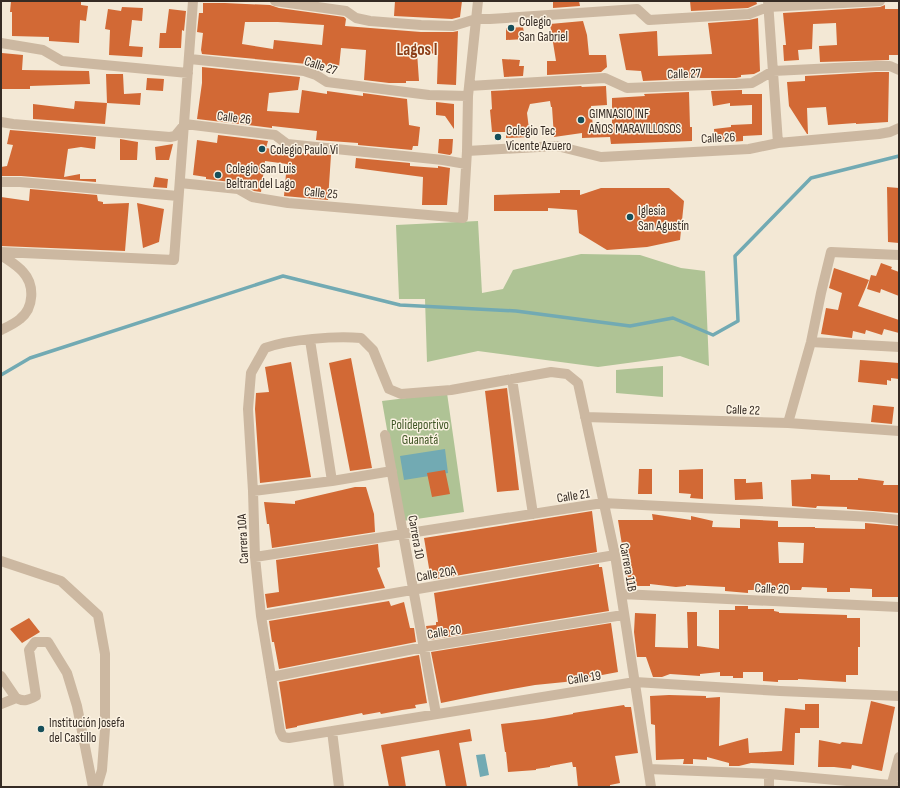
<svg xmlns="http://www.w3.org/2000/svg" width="900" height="788" font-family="'Sofia Sans Condensed',sans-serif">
	<rect width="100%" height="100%" fill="#f3e8d5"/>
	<path fill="#afc395" d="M478,221L482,293L503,289L513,270L581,254L640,255L681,268L705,271L709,366L680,356L598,367L478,351L427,362L425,299H399L396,225Z
		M663,366V397L616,393V370Z
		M447,393L464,512L403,521L382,401Z"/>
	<path fill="#72aab3" d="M445,449L448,473L404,480L400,456Z
		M485,754L489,775L480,777L476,755Z"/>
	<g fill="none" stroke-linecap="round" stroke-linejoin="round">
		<path stroke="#72aab3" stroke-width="3.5" d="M1,375L30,358L283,276L400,305L516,311L630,326L673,318L713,335L738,321L735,256L811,178L899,156"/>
	</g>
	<path fill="#d26935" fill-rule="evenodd" d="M11,1H81V5L88,6L86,21L80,20L79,43L49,41V37L12,36V12H10Z
		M395,1H462L460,17L452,19L394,16Z
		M553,1H579L580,6L553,8Z
		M690,1H756L757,4L748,8L691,11Z
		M203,3H225L270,5L279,8L344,17L346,19L345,26L421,32H453L458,31L456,85L437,84L438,54L417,52L419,81H406V83H389L364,80L366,50L341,48L339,67L202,54L201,50L203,33L197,32L199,13H203ZM245,22H278L324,25L322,45L274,40L273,49L242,44Z
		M885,5V9H898L899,55H889V60L820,62L819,46L837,45L836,23L813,24L812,49L798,50L799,60L784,61L783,45H786L783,13L880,7Z
		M122,7L143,8L142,21L132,20L129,46L143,47L142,57L109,55L110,30L105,29L108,9L121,11Z
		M169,9L186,11L184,31L182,30L181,48H159L160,33H166Z
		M758,18L760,71L754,74L741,75V77L736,78H688V79L643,81L641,71L626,70L619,34L657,31L658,56L712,54L708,23L749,20Z
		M583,21L587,35L589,55H606L607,67L601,72L547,75V61H556L550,24Z
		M523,27L525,39L506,40V28Z
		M2,53L23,55L22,70L89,71L90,84L30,86V89H1Z
		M502,59L520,60L519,66H524L523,76L504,77Z
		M202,67L300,77L298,90L269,93L267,111L299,113L302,90L327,94V91L363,96V93L407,99L409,125L420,127L418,146H413L412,150L358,145V143L316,140L317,131L272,126V128L197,119L202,83Z
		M876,72H889L888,122L856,124V123L828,125L826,107L807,108L808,134H807L789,106L787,82L805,81V76Z
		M106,74H123L124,94L141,93L140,105L107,103Z
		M147,78L164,79L163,91L146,90Z
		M582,86L581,87L606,86L607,105L591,106L593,127L612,125V98L645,96L644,94L689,92L690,127H692V141L611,144L610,137L582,138V133L554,137L552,107H551L550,101L530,104L527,113L530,137L506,138V132H492L490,110L492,109L491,91Z
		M742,90V94H762V135L743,136V141L731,142V139L715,141L714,129L731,127V125L752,124V105L730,106V103L713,106L711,91Z
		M75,101L107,103L105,124L33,119V104L74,109Z
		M436,102L454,104V129L445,116L436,115Z
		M10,130L96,137L95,149L81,147L68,149L64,177L80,174V179H96V182L21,176H1V167L7,166L13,145L7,144Z
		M218,135L268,141L266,148L289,152L331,155L328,200L284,196L286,174H285L287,164L265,161L261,192L254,191L239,183L206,179V177L193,175L197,140L217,143Z
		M120,139L138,142L137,160H120Z
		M439,139H453L452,153L450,155L438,153Z
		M173,144L169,160H156L155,147Z
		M356,158L410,163V166L438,168V166L450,168L447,205H422L423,177L355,168Z
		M155,177L168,179L167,188L153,187Z
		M887,187L899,188V243L888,242Z
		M601,188H669L684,201L680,240L647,247L607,250L579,233L577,210L548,208V211H494V195L560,193V190H580V195Z
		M30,189L97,195L98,201L103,202V204L129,203L125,251L1,246V197L29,201Z
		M137,203L164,209L159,242L143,248Z
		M881,263L892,267L891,269L899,272V296L881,289L880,293L867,289L871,275L876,276Z
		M834,268L869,280L858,306L899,320V333L884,329L882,335L866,330L865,334L853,331L852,338L821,334L826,308L838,310L842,293L829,288Z
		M351,358L372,468L350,471L329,363Z
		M860,360L899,363V379L891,378V381L887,380V385L858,382Z
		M291,362L311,477L260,483L255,409L256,393L269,392L265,367Z
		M507,388L519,490L497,492L485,391Z
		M873,405L894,407L892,424L871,422Z
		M639,469H652V494H638Z
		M703,469V499L690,498L691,494L679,493V470Z
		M445,470L450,494L432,497L427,473Z
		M811,474L830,475V480H858V478L884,481L883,485H899V513L847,509V507L817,506L816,508L792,506L791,480L811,479Z
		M734,479H746V483L762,482L763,499L735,500Z
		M355,487H366L374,514L375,532L272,548L269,524H267L264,502L295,504V501Z
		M592,511L597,552L431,580L424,538Z
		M652,514L691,520V516L713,521L712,527L740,528V519L778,521V527H815V528L865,529V523L899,526V597H872V589L850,588V592H827V588L802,587L801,590H748V593L725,591V587L686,585V586L676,587L650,584V586H627L626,544L622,545L618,520H653ZM778,542L804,543L803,563H779Z
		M378,544L380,567L377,568L385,588L267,608L265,594L279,592L276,560Z
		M599,564V567H602L609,611L429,640L426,626L436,625V622H438L434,593Z
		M389,601L391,606L404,602L410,628H414L416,642L279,669L274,642H272L269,621Z
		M735,606H748V609H774V611L779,612V613L847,615V618H860V647H858V675H846V682L798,679V680H778V682L763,681V672H743V678H733V676H720V672L700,674V676L670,674L662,677H653L646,657H637L634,632L635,613L656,614L655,647L688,648L687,612H697V646L719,649V610H735Z
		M29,618L40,632L22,643L10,629Z
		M611,623L618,672L565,682L535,685L485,694L441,703L431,652Z
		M419,655L427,703L415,705L416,708L402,710L381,714L380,712L363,715L362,713L297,726V727L286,729L279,682Z
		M669,695L706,696V698L720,697L719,746L748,738L749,753L782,751L785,708L805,710V704H819V728H800V733H795L794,765L751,763L739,766H729V763L707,757V760L693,759V764H683L684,759L656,760L655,725L651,724L650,696Z
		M871,701L895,707L882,771L852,765L851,769L834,767H818L819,740L840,744L842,742L862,744Z
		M624,705L625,707H631L638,753L615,756L620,783L610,785V787H578L576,767H573L572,762L550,766V767L536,769V770L508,772L506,752H505L501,724L543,719L573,714V713Z
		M470,729L472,741L459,743L467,787H446L439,750L401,757L406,787H389L381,745Z"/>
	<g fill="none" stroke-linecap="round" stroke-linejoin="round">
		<path stroke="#ccb8a1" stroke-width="10" d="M275,1L346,11L356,18L370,21L421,25L453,26L476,19H490L637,9L649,20L749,14L768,7L880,1
			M768,1L778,143
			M1,43L43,50L62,61L188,73
			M190,59L304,71L316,75L327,82L429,95L468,96
			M469,86L605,78L627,88L736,84L752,83L773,71L876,66H890L899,70
			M1,122L13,124L170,137L175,136L185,124L275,135L287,144L443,160L466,164
			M467,151L557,146L601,157L749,149L778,143L879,134L890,132L899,128
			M1,182H20L178,196
			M180,183L238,189L252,197L288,203L463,218L467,151L468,96L478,1
			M1,252L174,260L193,1
			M1,255C8,260 17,265 23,272C35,285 34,308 20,319C14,324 7,327 1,330
			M310,340L332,481
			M811,342L899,347
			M512,379L533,514
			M585,417L788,423L899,431
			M788,423L811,342L821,293L831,252L899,255
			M385,435L436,714
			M253,491L332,481L392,471
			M255,557L603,503L873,517L899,520
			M1,561L61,581L98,615L105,654V729L102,770L97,787
			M621,594L899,607
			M261,616L615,555
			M1,676L16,698C24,702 29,700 36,696L29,650L35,642H48L67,673L77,706L93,787
			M271,677L424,647L623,615
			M1,704L16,698
			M332,731L339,787
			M649,769L769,774L891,785L899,787
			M651,787L615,555L578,383L567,374L551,372L451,390L401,394L389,389L373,350L361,338C335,336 290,339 265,348L251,373L248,409L253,491L255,557L261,616L280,731L283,737L289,738L635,682L780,691L899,696
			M769,787V774
			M891,787L899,757"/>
	</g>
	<g fill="#164f5a" stroke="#fbf2e2" stroke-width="1.5">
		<circle cx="511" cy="28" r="4"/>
		<circle cx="581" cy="120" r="4"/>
		<circle cx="498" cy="137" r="4"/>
		<circle cx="262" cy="149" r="4"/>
		<circle cx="218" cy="175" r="4"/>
		<circle cx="630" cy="217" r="4"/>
		<circle cx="41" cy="729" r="4"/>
	</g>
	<g text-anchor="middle" stroke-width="3" stroke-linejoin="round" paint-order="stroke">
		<g font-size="13" fill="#352b24" stroke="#fbf2e2" text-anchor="start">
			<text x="519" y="26">Colegio<tspan x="519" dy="15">San Gabriel</tspan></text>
			<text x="589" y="118">GIMNASIO INF<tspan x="589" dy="15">AÑOS MARAVILLOSOS</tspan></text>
			<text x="506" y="135">Colegio Tec<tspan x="506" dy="15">Vicente Azuero</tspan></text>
			<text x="270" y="154">Colegio Paulo Vi</text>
			<text x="226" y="173">Colegio San Luis<tspan x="226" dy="15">Beltran del Lago</tspan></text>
			<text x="638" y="215">Iglesia<tspan x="638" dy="15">San Agustín</tspan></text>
			<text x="49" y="727">Institución Josefa<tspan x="49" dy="15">del Castillo</tspan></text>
		</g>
		<g font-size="13" fill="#352b24" stroke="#fbf2e2">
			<text transform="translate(321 65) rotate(18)" y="5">Calle 27</text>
			<text transform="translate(684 73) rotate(-2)" y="5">Calle 27</text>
			<text transform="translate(234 117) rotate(7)" y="5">Calle 26</text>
			<text transform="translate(718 137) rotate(-3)" y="5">Calle 26</text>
			<text transform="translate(321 192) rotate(5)" y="5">Calle 25</text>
			<text transform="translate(743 409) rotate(2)" y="5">Calle 22</text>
			<text transform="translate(573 495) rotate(-9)" y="5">Calle 21</text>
			<text transform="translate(417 537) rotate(80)" y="5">Carrera 10</text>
			<text transform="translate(242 539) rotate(-93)" y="5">Carrera 10A</text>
			<text transform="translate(629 567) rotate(80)" y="5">Carrera 11B</text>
			<text transform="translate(436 573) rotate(-10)" y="5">Calle 20A</text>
			<text transform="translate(772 588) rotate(3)" y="5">Calle 20</text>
			<text transform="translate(444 631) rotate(-9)" y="5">Calle 20</text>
			<text transform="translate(584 677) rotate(-9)" y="5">Calle 19</text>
		</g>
		<g font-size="13" fill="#405626" stroke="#fbf2e2">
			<text x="420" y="429">Polideportivo<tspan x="420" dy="15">Guanatá</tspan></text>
		</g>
		<g font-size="17" font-weight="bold" fill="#8b3d16" stroke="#fbf2e2">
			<text x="417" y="55">Lagos I</text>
		</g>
	</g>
	<rect width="900" height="788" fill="none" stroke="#352b24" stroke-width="4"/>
</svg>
